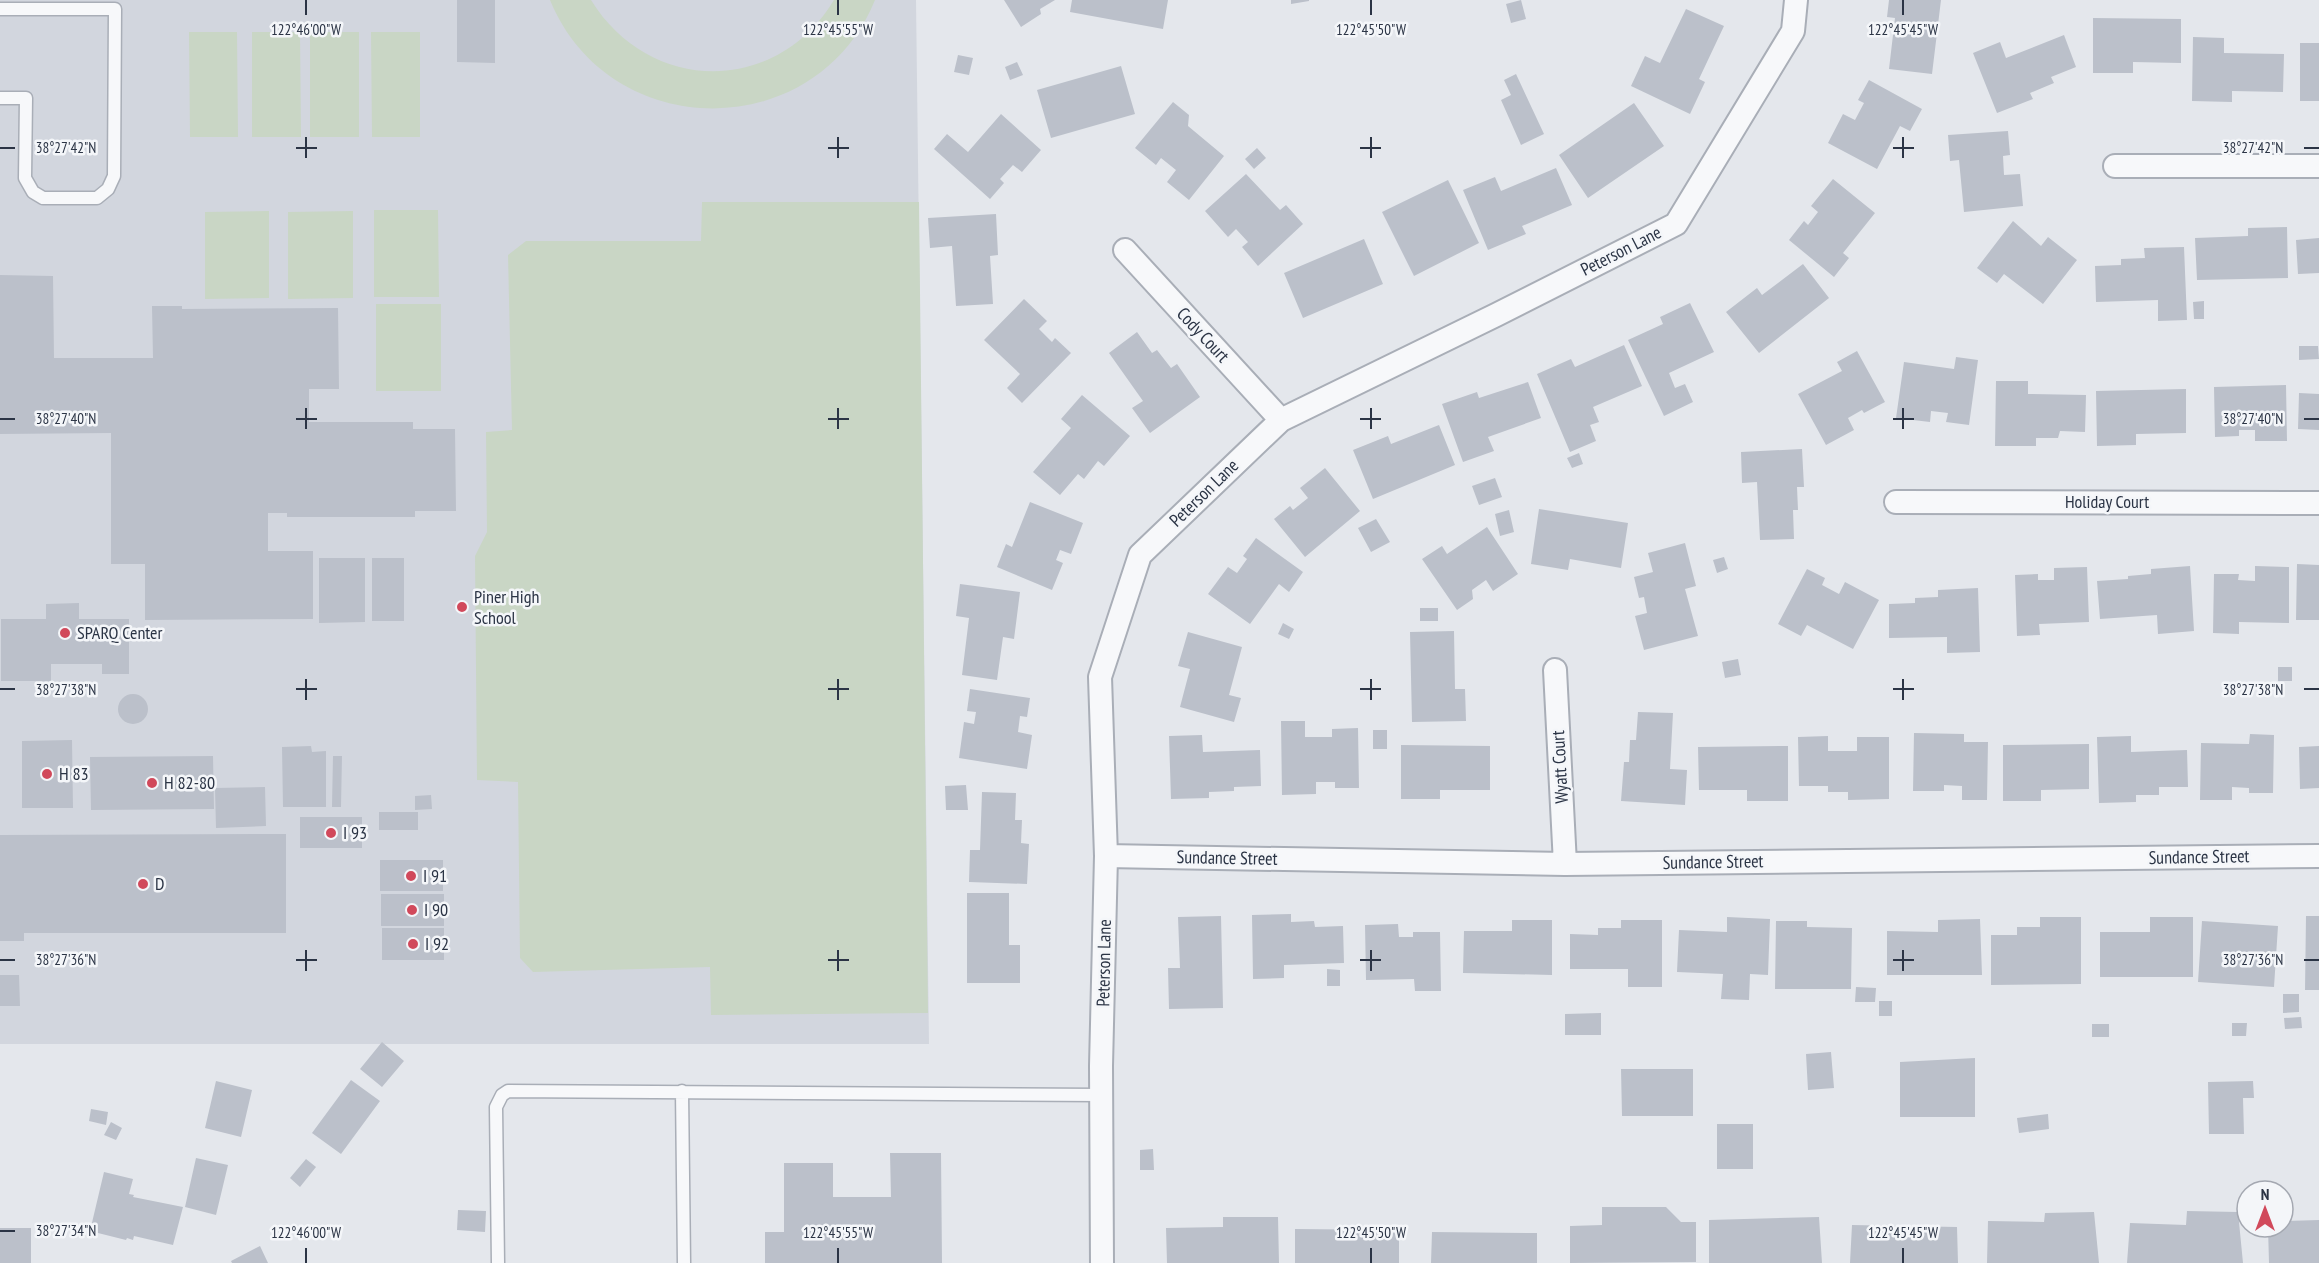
<svg xmlns="http://www.w3.org/2000/svg" width="2319" height="1263" font-family="'PT Sans Narrow',sans-serif">
	<rect width="100%" height="100%" fill="#e4e7ec"/>
	<path fill="#d2d6de" d="M0,0H916L929,1044H0Z"/>
	<path fill="#c9d6c5" d="M550,0H591C649,94 776,96 834,0H875C816,145 609,144 550,0Z
		M189,32H237L238,137H190Z
		M252,32H300L301,137H252Z
		M310,32H359V137H310Z
		M371,32H420V137H372Z
		M702,202H919L928,1013L711,1015L710,967L533,972L520,958L518,782L477,780L475,556L487,532L486,432L512,430L508,255L526,241H701Z
		M374,210H438L439,297H374Z
		M269,211V298L205,299V212Z
		M353,211V298L288,299V212Z
		M376,304H441V391H376Z"/>
	<path fill="#bbc0ca" d="M457,0H495V63L457,62Z
		M1004,0H1055L1040,9L1041,14L1021,27Z
		M1072,0H1168L1163,29L1070,12Z
		M1291,0H1309V1L1291,4Z
		M1521,0L1526,19L1511,23L1506,4Z
		M1889,0H1941L1932,74L1889,69L1895,18L1887,17Z
		M1686,9L1724,26L1699,79L1705,82L1690,114L1631,86L1645,56L1660,63Z
		M2093,18L2181,19V63L2133,62V73H2093Z
		M2064,35L2076,67L2051,77L2054,83L2030,93L2033,99L1997,113L1973,53L2000,42L2006,58Z
		M2193,37L2224,38V53L2284,54L2283,92L2232,91V102L2192,101Z
		M2300,43H2319V101H2300Z
		M958,55L973,58L969,75L954,72Z
		M1017,62L1023,75L1010,80L1005,67Z
		M1121,66L1135,114L1051,138L1037,90Z
		M1516,74L1544,134L1521,145L1501,100L1511,95L1504,80Z
		M1869,80L1922,109L1910,131L1900,126L1877,169L1828,143L1843,114L1855,120L1864,103L1858,100Z
		M1173,102L1189,115L1188,126L1224,156L1189,200L1167,182L1176,170L1161,158L1156,165L1135,148Z
		M1634,103L1664,146L1588,198L1559,155Z
		M1001,114L1041,150L1022,172L1013,165L1000,179L1004,183L990,199L934,149L947,134L968,152Z
		M2008,131L2010,155L2003,156L2004,175L2020,174L2023,206L1964,212L1959,160L1950,161L1948,135Z
		M1257,148L1266,158L1254,169L1245,159Z
		M1556,168L1572,205L1522,226L1526,234L1488,250L1463,190L1495,177L1501,191Z
		M1246,174L1280,210L1286,205L1303,224L1258,266L1242,247L1248,242L1236,229L1228,237L1205,211Z
		M1833,179L1875,213L1843,253L1849,258L1834,277L1789,240L1804,221L1808,225L1818,212L1811,206Z
		M1448,180L1479,243L1414,276L1382,212Z
		M996,214L998,255L990,256L993,304L956,306L952,246L930,248L928,218Z
		M2013,221L2041,246L2048,237L2077,260L2043,304L2004,274L1997,283L1977,268Z
		M2287,227L2288,278L2197,280L2195,238L2248,236V228Z
		M2319,238V273L2298,274L2296,240Z
		M1364,239L1383,284L1303,318L1284,273Z
		M2184,247L2187,320L2158,321V300L2096,302L2095,266L2121,265V259L2145,258L2144,248Z
		M1803,264L1829,298L1759,353L1726,312L1757,288L1762,295Z
		M0,275L53,276L54,358H153L152,306H182V309L338,308L339,389H309V422H413V429H455L456,511H415V517H287V513H268V551H313V619L145,620V564H111V433L0,434Z
		M1024,299L1047,321L1039,329L1052,342L1055,338L1071,353L1022,403L1007,388L1020,374L984,340Z
		M2204,301V319H2194L2193,302Z
		M1690,303L1714,352L1669,373L1675,388L1685,384L1693,402L1664,416L1628,340L1663,324L1660,317Z
		M1137,332L1152,353L1157,350L1171,368L1177,364L1200,397L1150,433L1132,408L1143,401L1109,353Z
		M1624,345L1642,386L1593,407L1599,422L1590,425L1596,441L1570,452L1537,374L1571,359L1575,367Z
		M2299,346H2318L2319,359L2299,360Z
		M1857,351L1885,402L1864,413L1862,410L1848,418L1854,430L1826,445L1798,394L1842,371L1837,362Z
		M1956,357L1978,360L1969,425L1946,422L1948,413L1931,411L1930,422L1896,418L1904,362L1954,369Z
		M1996,381H2028V394L2086,395L2085,432L2060,431L2058,438H2036V446H1995Z
		M1528,382L1541,418L1488,437L1494,451L1463,462L1442,404L1477,392L1479,398Z
		M2286,385L2287,441H2255V430H2239V436L2215,437L2214,387Z
		M2186,389V433L2136,434V445L2097,446L2096,391Z
		M2299,393L2319,394V430L2298,429Z
		M1082,395L1130,436L1104,466L1098,461L1084,479L1078,474L1060,495L1033,472L1071,428L1061,419Z
		M1439,425L1455,465L1373,499L1353,450L1388,436L1391,444Z
		M1802,449L1804,487H1797L1798,510H1793L1794,539L1760,540L1757,482L1742,483L1741,452Z
		M1579,453L1583,464L1572,468L1567,458Z
		M1325,468L1360,511L1305,557L1274,519L1290,506L1293,510L1308,498L1300,488Z
		M1495,478L1502,497L1479,505L1472,486Z
		M1030,502L1083,523L1071,554L1060,550L1056,560L1063,563L1052,590L997,567L1006,544L1012,547Z
		M1539,509L1628,523L1621,568L1570,559L1568,570L1531,564Z
		M1509,510L1514,532L1500,536L1495,514Z
		M1376,519L1390,542L1371,552L1358,528Z
		M1487,527L1518,574L1493,591L1486,580L1472,590L1473,599L1457,610L1422,559L1442,546L1447,554Z
		M1256,538L1303,572L1289,592L1279,584L1250,624L1208,594L1228,567L1237,573L1247,559L1243,556Z
		M1685,543L1696,586L1685,589L1698,636L1644,650L1635,616L1647,613L1644,597L1639,598L1634,577L1653,572L1648,553Z
		M1724,557L1728,569L1717,573L1713,560Z
		M319,558H365V622L319,623Z
		M372,558H404V621H372Z
		M2297,564L2319,565V620H2296Z
		M2190,566L2194,631L2158,634L2157,615L2100,619L2097,581L2128,579V576L2151,574V569Z
		M2255,566L2289,567V623L2239,622V634L2213,633L2214,574H2239L2238,580L2255,581Z
		M2087,567L2089,622L2039,624L2040,635L2017,636L2015,575L2038,574V580H2054V568Z
		M1807,569L1825,578L1822,585L1839,594L1845,582L1879,600L1853,649L1807,625L1801,636L1778,624Z
		M960,584L1020,592L1014,639L1003,637L997,680L962,675L969,618L956,616Z
		M1978,588L1980,652L1947,653V637L1889,638V604L1915,603V598L1938,597V590Z
		M79,603V619H129V674H102V664H51V681H1V619H46V604Z
		M1420,608H1438V621H1420Z
		M1283,623L1294,629L1289,639L1278,634Z
		M1454,631L1455,689H1465L1466,721L1412,722L1410,632Z
		M1188,632L1242,647L1229,695L1241,698L1234,722L1180,707L1190,669L1178,666Z
		M1738,659L1741,675L1725,678L1722,662Z
		M2278,667H2292V681H2278Z
		M970,689L1030,698L1027,717L1020,716L1018,732L1032,735L1027,769L959,758L964,722L974,724L976,712L967,711Z
		M118 709a15 15 0 1 1 30 0a15 15 0 1 1-30 0Z
		M1638,712L1673,713L1670,769L1687,770L1685,805L1621,801L1624,762H1629L1630,740H1636Z
		M1281,721H1305V737H1332V729L1358,728L1359,788H1335V782H1316V794L1282,795Z
		M1373,730H1387V749H1373Z
		M1914,733L1964,734V742H1988L1987,800H1962V786L1944,785V791H1913Z
		M2250,734L2274,735L2273,793H2249V788L2232,787V800H2200L2201,743L2249,744Z
		M1202,735L1203,752L1260,750L1261,786L1234,787V791L1209,792V798L1171,799L1169,736Z
		M1828,736V751H1857V737H1889V799L1848,800V792H1828V786H1799L1798,737Z
		M2131,736V752L2187,750L2188,787H2159V795H2136V802L2099,803L2097,737Z
		M72,740L73,808H22V741Z
		M2089,744V789L2041,790V801H2003V745Z
		M1401,745L1490,746V790H1440V799H1401Z
		M311,746L312,752L326,751V807H283L282,747Z
		M1788,746V801H1747V790H1699L1698,747Z
		M2319,746V788L2300,789L2299,747Z
		M213,756L214,809L91,810L90,757Z
		M333,756H342L341,807H332Z
		M966,785L968,810H946L945,786Z
		M265,787L266,826L216,828L215,788Z
		M982,792L1016,793L1015,820H1022L1021,843L1029,844L1027,884L969,882L970,850H980Z
		M431,795L432,809L415,810V796Z
		M379,812H418V830H379Z
		M300,817H362V848H300Z
		M286,834V933H24V941H0V835Z
		M380,860H443V891H380Z
		M967,893H1009V945H1020V983H967Z
		M381,894H444V926H381Z
		M1291,914V922L1314,921L1315,927L1343,926L1344,963L1284,965V978L1253,979L1252,915Z
		M1221,916L1223,1008L1169,1009L1168,968H1180L1178,917Z
		M2306,916H2319V990H2305Z
		M1727,917L1770,919L1768,975L1750,974L1749,1000L1721,999L1723,974L1677,972L1679,930L1727,932Z
		M2040,917H2081V984L1991,985V935H2017V927H2040Z
		M2150,917H2193V977H2100V932H2150Z
		M1980,919L1982,975H1887V931L1938,932V920Z
		M1512,920H1552V975L1463,973L1464,931H1512Z
		M1621,920H1662V987H1628V969H1570V934L1598,935V928H1621Z
		M1776,921H1807V927L1852,928L1851,989H1775Z
		M2202,921L2278,926L2274,987L2198,982Z
		M1398,924L1399,937H1413V932H1440L1441,991H1415L1414,979L1366,980L1365,925Z
		M382,928H444V960H382Z
		M1327,969L1340,970V986H1327Z
		M0,975H19L20,1006H0Z
		M1856,987L1876,988L1875,1002H1855Z
		M2283,994H2299V1012L2283,1013Z
		M1879,1001H1892V1016H1879Z
		M1601,1013V1035H1565V1014Z
		M2301,1017L2302,1028L2285,1029L2284,1018Z
		M2232,1023H2247L2246,1036H2232Z
		M2092,1024H2109V1037H2092Z
		M382,1042L404,1061L382,1087L360,1069Z
		M1831,1052L1834,1088L1808,1090L1806,1054Z
		M1975,1058V1117H1900V1062Z
		M1621,1069H1693V1116H1622Z
		M351,1080L380,1101L341,1154L312,1133Z
		M216,1081L252,1090L241,1137L205,1128Z
		M2253,1081L2254,1098H2243L2244,1134H2209L2208,1082Z
		M91,1109L108,1112L106,1125L89,1121Z
		M2048,1114L2049,1129L2019,1133L2017,1118Z
		M111,1122L122,1128L116,1140L104,1135Z
		M1717,1124H1753V1169H1717Z
		M1153,1149L1154,1170H1140V1150Z
		M890,1153H941L942,1263H765V1232H784V1163H833V1197H891Z
		M196,1158L228,1165L216,1215L185,1207Z
		M306,1159L316,1167L300,1187L290,1178Z
		M104,1172L133,1179L129,1194L134,1195L133,1197L183,1207L173,1245L134,1236L133,1240L127,1238L126,1240L90,1231Z
		M1602,1207H1666L1681,1222H1696V1262L1570,1263V1226L1602,1225Z
		M458,1210L486,1211L485,1232L457,1230Z
		M2187,1211L2238,1212L2243,1263H2127L2130,1223L2186,1225Z
		M2094,1212L2099,1263H1987L1988,1221L2044,1222L2045,1213Z
		M1223,1217H1278L1279,1263H1167L1166,1228L1223,1227Z
		M1819,1217L1822,1263H1709V1220Z
		M2319,1220V1263H2269L2268,1227H2283V1221Z
		M1852,1225L1957,1227L1958,1263H1850Z
		M0,1228H31V1263H0Z
		M1295,1229L1399,1230V1263H1295Z
		M1432,1232L1537,1233V1263H1431Z
		M260,1246L268,1263H232L231,1261Z"/>
	<g fill="none" stroke-linecap="round" stroke-linejoin="round">
		<defs>
			<path id="lane" d="M0,9H115L114,176L108,189L97,198H43L33,192L25,178L26,98H0
				M682,1091L684,1263
				M498,1263L496,1107L502,1095L508,1091L1101,1095"/>
			<path id="street" d="M2115,166H2319
				M1125,250L1281,420
				M1896,502L2319,503
				M1555,670L1565,864
				M1106,856L1565,864L2319,856
				M1102,1263L1101,1066L1106,856L1100,677L1140,555L1281,420L1496,315L1676,224L1793,31L1796,0"/>
		</defs>
		<use href="#lane" stroke="#a9aeb7" stroke-width="15"/>
		<use href="#street" stroke="#a9aeb7" stroke-width="26"/>
		<use href="#lane" stroke="#f7f8fa" stroke-width="12"/>
		<use href="#street" stroke="#f7f8fa" stroke-width="22"/>
	</g>
	<path fill="none" stroke="#2b3445" stroke-width="2" d="M306,0V15M838,0V15M1371,0V15M1903,0V15M306,137V158M838,137V158M1371,137V158M1903,137V158M0,148H15M296,148H317M828,148H849M1360,148H1381M1893,148H1914M2304,148H2319M306,408V429M838,408V429M1371,408V429M1903,408V429M0,419H15M296,419H317M828,419H849M1360,419H1381M1893,419H1914M2304,419H2319M306,679V700M838,679V700M1371,679V700M1903,679V700M0,689H15M296,689H317M828,689H849M1360,689H1381M1893,689H1914M2304,689H2319M306,950V971M838,950V971M1371,950V971M1903,950V971M0,960H15M296,960H317M828,960H849M1360,960H1381M1893,960H1914M2304,960H2319M0,1231H15M306,1248V1263M838,1248V1263M1371,1248V1263M1903,1248V1263"/>
	<g fill="#d1495b" stroke="#f4f6f9" stroke-width="2">
		<circle cx="462" cy="607" r="6"/>
		<circle cx="65" cy="633" r="6"/>
		<circle cx="47" cy="774" r="6"/>
		<circle cx="152" cy="783" r="6"/>
		<circle cx="331" cy="833" r="6"/>
		<circle cx="411" cy="876" r="6"/>
		<circle cx="143" cy="884" r="6"/>
		<circle cx="412" cy="910" r="6"/>
		<circle cx="413" cy="944" r="6"/>
	</g>
	<g text-anchor="middle" stroke-width="5" stroke-linejoin="round" paint-order="stroke">
		<g font-size="18" fill="#2b3445" stroke="#f4f6f9">
			<text transform="translate(1621 251) rotate(-27)" y="6">Peterson Lane</text>
			<text transform="translate(1203 335) rotate(47)" y="6">Cody Court</text>
			<text transform="translate(1204 493) rotate(-44)" y="6">Peterson Lane</text>
			<text x="2107" y="508">Holiday Court</text>
			<text transform="translate(1560 767) rotate(-93)" y="6">Wyatt Court</text>
			<text transform="translate(2199 857) rotate(-1)" y="6">Sundance Street</text>
			<text transform="translate(1227 858) rotate(1)" y="6">Sundance Street</text>
			<text transform="translate(1713 862) rotate(-1)" y="6">Sundance Street</text>
			<text transform="translate(1104 963) rotate(-89)" y="6">Peterson Lane</text>
		</g>
		<g font-size="18" fill="#2b3445" stroke="#f4f6f9" text-anchor="start">
			<text x="474" y="603">Piner High<tspan x="474" dy="21">School</tspan></text>
			<text x="77" y="639">SPARQ Center</text>
			<text x="59" y="780">H 83</text>
			<text x="164" y="789">H 82-80</text>
			<text x="343" y="839">I 93</text>
			<text x="423" y="882">I 91</text>
			<text x="155" y="890">D</text>
			<text x="424" y="916">I 90</text>
			<text x="425" y="950">I 92</text>
		</g>
	</g>
	<g font-size="15" text-anchor="middle" fill="#2b3445" stroke="#f4f6f9" stroke-width="5" stroke-linejoin="round" paint-order="stroke">
		<text x="306" y="35">122°46'00"W</text>
		<text x="838" y="35">122°45'55"W</text>
		<text x="1371" y="35">122°45'50"W</text>
		<text x="1903" y="35">122°45'45"W</text>
		<text x="66" y="153">38°27'42"N</text>
		<text x="2253" y="153">38°27'42"N</text>
		<text x="66" y="424">38°27'40"N</text>
		<text x="2253" y="424">38°27'40"N</text>
		<text x="66" y="695">38°27'38"N</text>
		<text x="2253" y="695">38°27'38"N</text>
		<text x="66" y="965">38°27'36"N</text>
		<text x="2253" y="965">38°27'36"N</text>
		<text x="66" y="1236">38°27'34"N</text>
		<text x="306" y="1238">122°46'00"W</text>
		<text x="838" y="1238">122°45'55"W</text>
		<text x="1371" y="1238">122°45'50"W</text>
		<text x="1903" y="1238">122°45'45"W</text>
	</g>
	<g transform="translate(2265 1209)"><circle r="28" fill="#f4f6f9" stroke="#a4a8b1" stroke-width="1.5"/>
	<path d="M0-4.5L10 22L0 15L-10 22Z" fill="#d1495b"/>
	<text y="-9" font-size="16" font-weight="bold" text-anchor="middle" fill="#2b3445">N</text>
	</g>
</svg>
